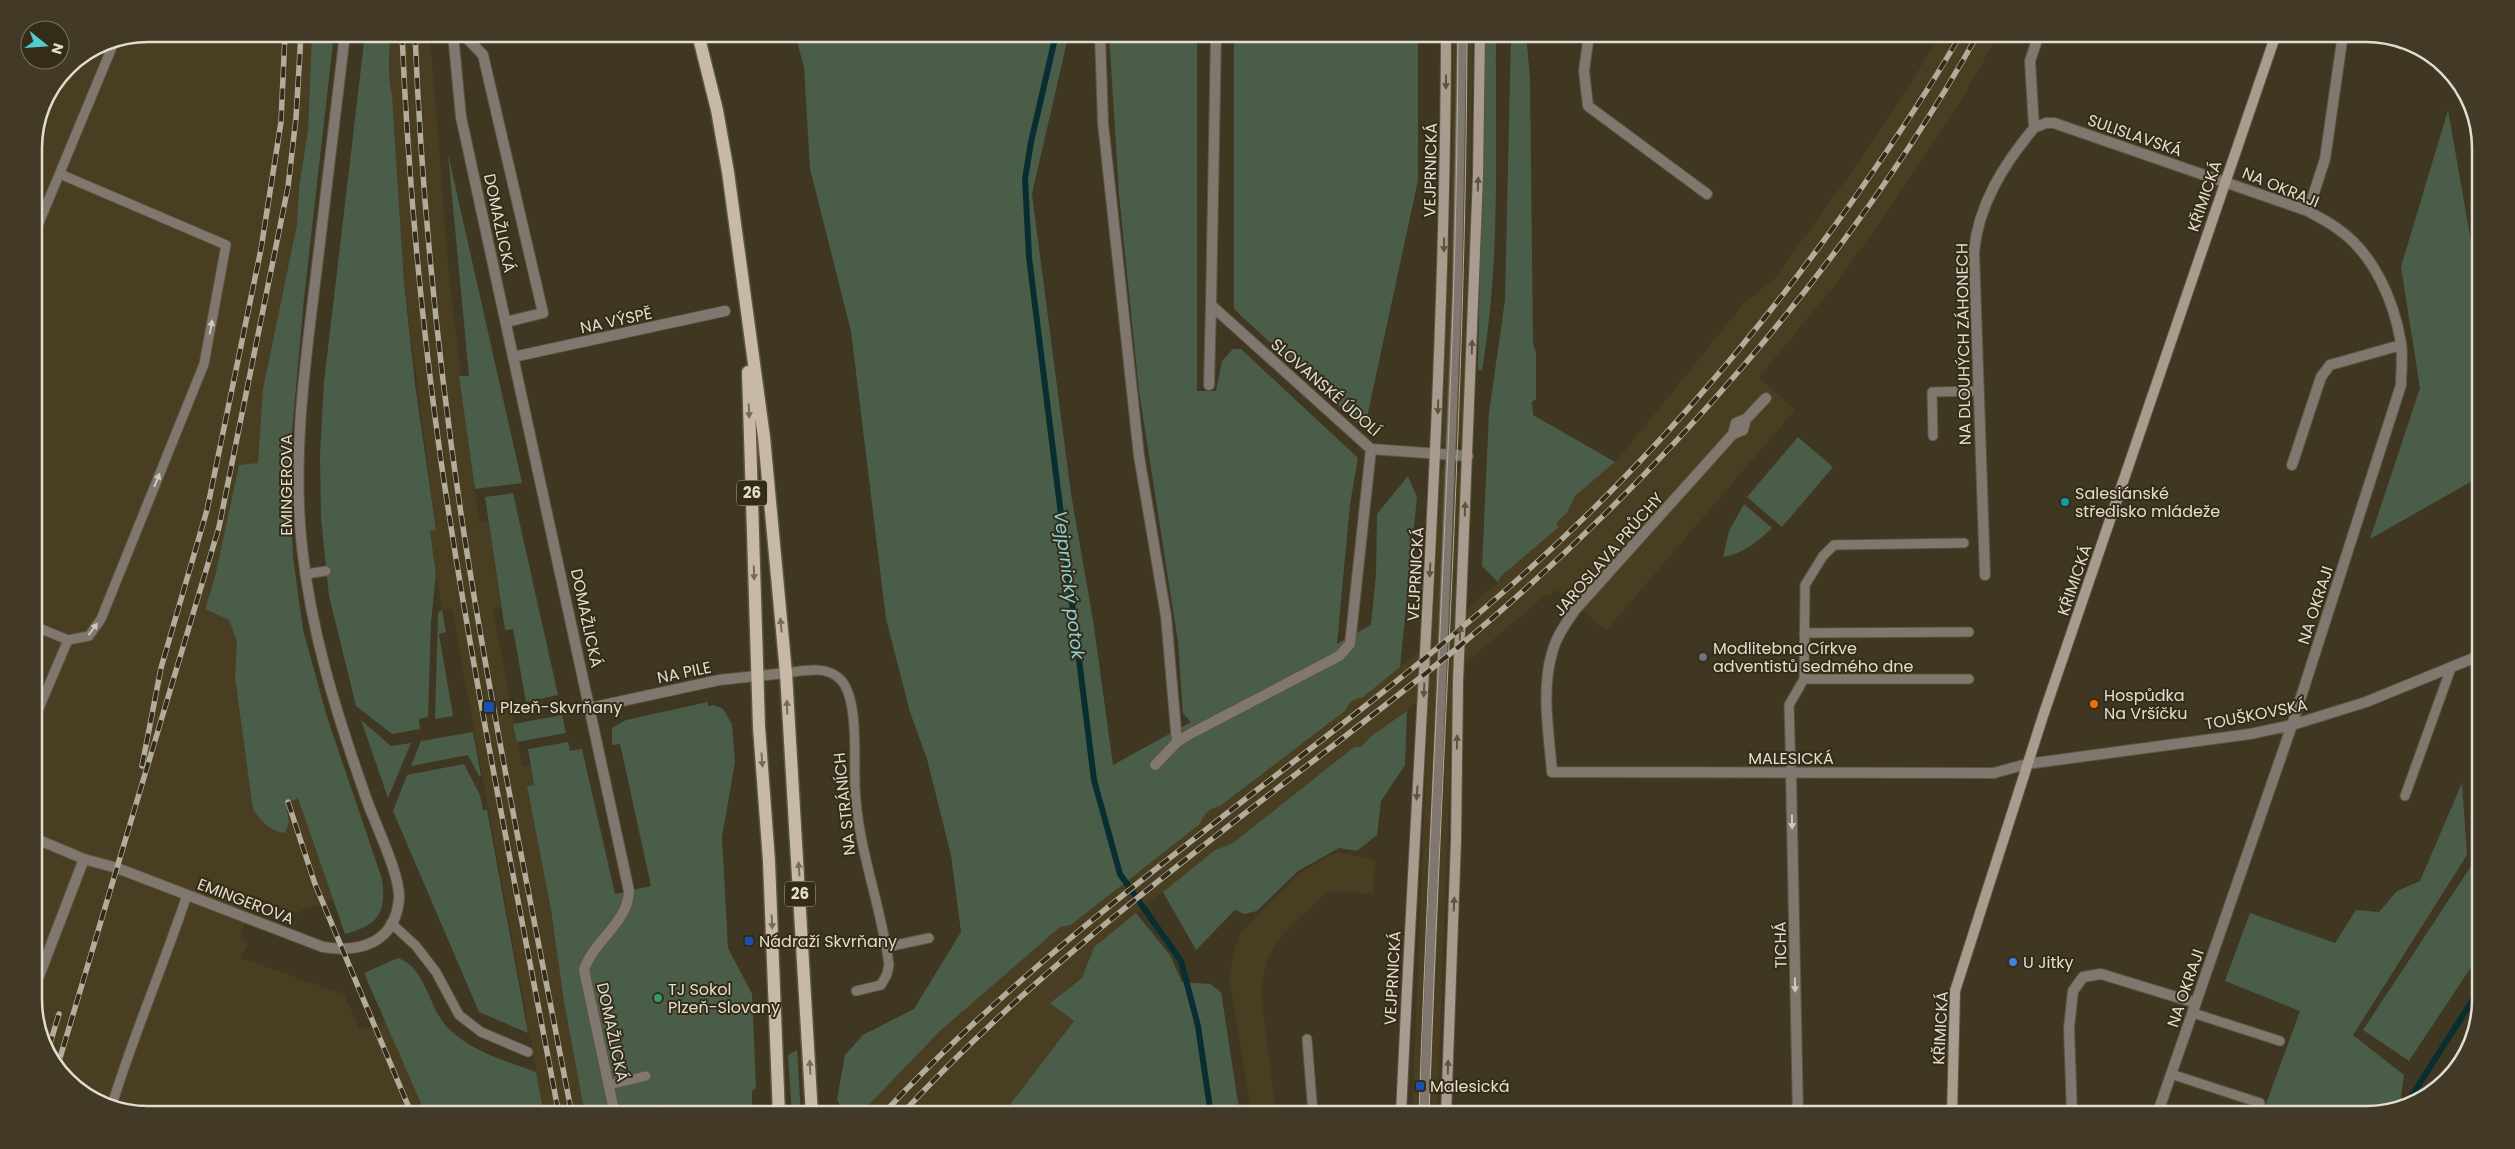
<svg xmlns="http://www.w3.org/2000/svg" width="2515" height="1149" font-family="Poppins,sans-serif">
	<rect width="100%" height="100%" fill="#3f3721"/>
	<path fill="#493e21" d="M149,34H312L308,130L299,188L297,224L263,389L325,874L333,900L295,913L255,896L240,938L248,944L240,958L344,994L360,1030L386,1021L426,1115H149L105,1106L57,1070L34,1008V142L43,105L68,67L105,42Z
		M390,34H430L449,276L479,523L488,521L501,608L493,609L522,766L530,765L534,785L527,787L551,910L564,1002L585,1115H544L452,609L442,610L430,531L436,530L404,283L392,95L388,79L391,62Z
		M1453,34H1473L1469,274L1463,445L1442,443L1452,162Z
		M1942,34H1999L1954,113L1892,205L1836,284L1759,377L1795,410L1606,631L1557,589L1550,596L1547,594L1454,673L1437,1115H1412L1429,693L1393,722L1370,737L1361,747H1354L1233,843L1215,850L1094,947L1082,978L1050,1003L1074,1021L1002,1115H859L940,1031L1060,927L1071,925L1200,824L1202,817L1214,807L1220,806L1345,711L1348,705L1355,698H1362L1432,640L1441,469L1461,470L1456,618L1498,582L1501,576L1559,526L1556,523L1567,513L1575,496L1618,459L1744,303L1775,278L1862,157Z
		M1337,852L1375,860L1373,894L1327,891L1284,933L1267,960L1261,992L1276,1115H1252L1229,976L1235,948L1241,932L1301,872Z"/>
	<path fill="#4a5d49" d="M312,34H334L304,298L289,466L293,557L303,630L327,717L382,879C387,913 378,925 345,934L298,798L286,804L289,822L285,833C270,832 262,821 253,810L235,677L237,641L229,620L205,609L215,577L239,465L258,463L263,389L297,224L299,188L308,130Z
		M365,34H390C390,55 387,75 392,95L404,283L415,384L436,530L430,531L436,574L431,622L428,717L419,719L420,729L392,734L356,706L329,596L321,518L320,455L324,382Z
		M795,34H1090V36L1068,37L1032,194L1071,494L1093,620L1113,765L1191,722L1183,713L1178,642L1139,391L1119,194L1109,34H1197V391H1216L1222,361L1233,349H1241L1358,458L1350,504L1337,644L1371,625L1376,574L1377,514L1408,476L1417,497L1400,667L1362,698C1353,698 1349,703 1345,711L1220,806C1210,808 1203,814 1200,824L1071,925L1060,927L940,1031L859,1115H844L837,1099L845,1055L863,1035L914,1009L961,932L951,855L927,759L910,712L886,619L851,331L810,169L804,67Z
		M1234,34H1418V180L1366,422H1356L1234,309Z
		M1484,34H1496C1495,145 1501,260 1482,370H1478Z
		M1511,34H1526L1530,78L1533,344L1536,352V399L1532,402L1533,415L1615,462L1575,496L1567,513L1556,523L1559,527L1501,576L1498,582L1482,566L1489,413L1505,300Z
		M2448,110L2481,299V377L2475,427L2481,428V476L2370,539L2420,388L2401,267Z
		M448,154L522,483L475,489L459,376H469Z
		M1798,437L1833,467L1782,527L1747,497Z
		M513,493L558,695L526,702L513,629L505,630L485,497Z
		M1744,504L1772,528C1757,542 1744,553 1723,557L1729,531Z
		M442,610L446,632L439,634L453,716L435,719L438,613Z
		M708,702V706L714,705L723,709L732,724L735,762L722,837L728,948L752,994L756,1088L752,1091V1115H585L564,1002L551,910L527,786L534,785L528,749L568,742L570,751L582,749L615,894L651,886L620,744L612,745V728L626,720Z
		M1407,711L1405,765L1381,801L1377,835L1357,851L1339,848L1298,871L1257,911L1244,914L1235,910L1196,950L1163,892L1215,850L1233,843L1354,747H1361L1370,737Z
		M562,715L566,733L517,742L513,724Z
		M361,720L391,746L411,743L388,798Z
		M473,732L481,776H479L468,755L411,766L421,741Z
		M464,764L480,795L483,810H487L528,1033L479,1012L393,811L407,775Z
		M2462,783L2467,855L2353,1035L2404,1075L2400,1105L2366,1115H2262L2300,1011L2225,981L2250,913L2335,943L2356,910L2379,912L2397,891L2420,881Z
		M2481,851V952L2409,1061L2363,1030Z
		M1136,913L1170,955L1182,982L1210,984L1221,992L1240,1115H1002L1074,1021L1050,1003L1082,978L1094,947Z
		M398,958C427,968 428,1009 449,1029C472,1052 506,1061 536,1072L544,1115H426L364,973Z
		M797,1050L801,1115H792L788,1055Z"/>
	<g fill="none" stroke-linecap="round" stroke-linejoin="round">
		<path stroke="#092e32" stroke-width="6" d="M1056,34L1031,142L1025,179L1029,257L1094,780L1120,874L1181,961L1198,1026L1211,1115
			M2407,1103L2481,987"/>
		<defs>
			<path id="service" d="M34,235L115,40
				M1933,436L1932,392L1979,391
				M306,574L326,571
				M34,626L68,640L89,636L101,619L204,364L226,245L60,174
				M1804,633L1969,632
				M34,641L39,628
				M786,673C803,671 826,665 840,679C859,697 854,760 855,786C857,847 881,904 889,965L887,974L881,985L856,991
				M1804,679H1969
				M34,720L68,640
				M1791,774L1789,705L1804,679L1805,585L1823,556L1834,545L1964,543
				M2405,796L2451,668
				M391,923L416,946L436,972L459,1015L481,1032L528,1052
				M887,947L929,938
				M2193,1013L2280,1041
				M1307,1039L1313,1114L1342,1115
				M2171,1074L2260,1103
				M608,1085L646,1076
				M111,1108C133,1036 163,967 187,895
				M1424,1115L1457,294L1462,34"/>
			<path id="pedestrian" d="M2308,211L2325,159L2343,34"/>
			<path id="minor" d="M453,34L461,117L629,891C628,923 593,941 584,970L615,1115
				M463,34L483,55L543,313L506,322
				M1100,34L1103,123L1139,456L1166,616L1177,742
				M1216,34L1211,305L1371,449L1468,456
				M1589,34L1584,71L1588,106L1707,194
				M2034,128L2030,61L2039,34
				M513,357L725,311
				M1209,385L1211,305
				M1746,419L1743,430L1733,434L1736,423L1746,419L1766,398
				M1733,434L1575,610C1566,623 1556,637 1552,653C1541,690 1549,734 1552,772L1994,773L2027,764L2250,734L2292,725L2366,702L2481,655
				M2292,465L2321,377L2330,365L2401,345
				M1985,575L1974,252C1978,205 2004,164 2034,128L2046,123H2054L2308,211C2318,217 2329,222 2338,229C2374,254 2394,301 2401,343C2403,357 2401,372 2401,385L2292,725L2157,1115
				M590,708L719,680L786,673
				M1155,765L1177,742L1190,734L1339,656L1350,644L1371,449
				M1791,774L1798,1115
				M34,838L84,859L117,868L323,947C360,953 395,943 399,899C401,875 372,818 364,792C336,712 311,632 302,547C292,456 305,365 316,275C326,195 335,114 345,34
				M34,989L84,859
				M637,1115C648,1113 664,1106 673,1115
				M2072,1115L2069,1028L2073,991L2083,977L2101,974L2196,1003"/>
			<path id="secondary" d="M1401,1115C1417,755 1445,395 1446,34
				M1446,1115L1456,840L1458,682L1478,175L1480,34
				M1952,1115L1955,991L2043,716L2276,34"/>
			<path id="primary" d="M698,34L717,110L728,172L764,437L786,673L812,1115
				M748,372L759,727L769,861L779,1115"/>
		</defs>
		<use href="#service" stroke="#5c5540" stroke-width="11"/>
		<use href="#pedestrian" stroke="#5c5540" stroke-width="12"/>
		<use href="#minor" stroke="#5c5540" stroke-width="12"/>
		<use href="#secondary" stroke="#5c5540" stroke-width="12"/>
		<use href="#primary" stroke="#5c5540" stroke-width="15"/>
		<use href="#service" stroke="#80786f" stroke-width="9"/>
		<use href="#pedestrian" stroke="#80786f" stroke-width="10"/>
		<use href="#minor" stroke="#80786f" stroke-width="10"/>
		<use href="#secondary" stroke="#a99c8e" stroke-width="10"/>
		<use href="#primary" stroke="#c8b8a6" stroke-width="12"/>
		<path stroke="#b2ac9c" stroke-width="1" d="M1419,1115C1431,755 1457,394 1458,34
			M1429,1115C1441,755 1466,394 1467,34"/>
		<defs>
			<path id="rail" d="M402,34C408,176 421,319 441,461C473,680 518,897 559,1115
				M415,34C422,208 440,381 467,553C497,741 536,928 572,1115
				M37,130L55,86
				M142,766L161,668L207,510L261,249L281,122L285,34
				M288,802L315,884L412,1115
				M49,1047L59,1014
				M57,1068L219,527L288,187L296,118L301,34
				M882,1115C1070,912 1302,769 1508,588C1640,473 1755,339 1856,196C1893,143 1929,90 1961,34
				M901,1115C1065,936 1269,801 1456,649C1658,481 1849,264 1978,34"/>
		</defs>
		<use href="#rail" stroke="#b2ac9c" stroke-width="5.5"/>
		<use href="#rail" stroke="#342c17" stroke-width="4" stroke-dasharray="11" stroke-linecap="butt"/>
	</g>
	<defs><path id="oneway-solid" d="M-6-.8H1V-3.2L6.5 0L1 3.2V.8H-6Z" transform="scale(1.25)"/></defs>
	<g fill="#5d5341">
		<use href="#oneway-solid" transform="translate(1446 82) rotate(91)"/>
		<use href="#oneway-solid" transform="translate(1478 184) rotate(-88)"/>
		<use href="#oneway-solid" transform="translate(1444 245) rotate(91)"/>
		<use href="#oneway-solid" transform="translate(1472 347) rotate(-88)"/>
		<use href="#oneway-solid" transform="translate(1438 407) rotate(92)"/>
		<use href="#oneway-solid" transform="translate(1465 509) rotate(-88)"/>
		<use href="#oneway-solid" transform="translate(1430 570) rotate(93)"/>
		<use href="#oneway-solid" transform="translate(1460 633) rotate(-88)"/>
		<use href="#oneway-solid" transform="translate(1424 690) rotate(93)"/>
		<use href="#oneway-solid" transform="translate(1457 742) rotate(-89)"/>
		<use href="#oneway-solid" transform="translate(1417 793) rotate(94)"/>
		<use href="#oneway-solid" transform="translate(1454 904) rotate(-88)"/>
		<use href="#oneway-solid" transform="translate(1448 1067) rotate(-88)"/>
	</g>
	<g fill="#cec9bd">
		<use href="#oneway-solid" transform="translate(211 327) rotate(-79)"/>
		<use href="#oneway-solid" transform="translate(157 480) rotate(-68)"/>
		<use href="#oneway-solid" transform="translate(93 629) rotate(-54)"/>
		<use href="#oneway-solid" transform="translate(1792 822) rotate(89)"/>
		<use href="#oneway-solid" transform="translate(1795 985) rotate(89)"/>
	</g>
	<g fill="#776b57">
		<use href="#oneway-solid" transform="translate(749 411) rotate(88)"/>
		<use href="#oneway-solid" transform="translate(754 573) rotate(88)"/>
		<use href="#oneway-solid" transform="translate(781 625) rotate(-95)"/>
		<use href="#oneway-solid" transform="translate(787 707) rotate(-92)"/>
		<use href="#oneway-solid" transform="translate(762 760) rotate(86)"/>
		<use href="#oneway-solid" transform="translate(799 869) rotate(-94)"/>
		<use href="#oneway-solid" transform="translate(772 922) rotate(87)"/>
		<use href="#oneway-solid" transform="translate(810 1067) rotate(-93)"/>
	</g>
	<circle fill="#0f9aa8" stroke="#342c17" stroke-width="2" cx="2065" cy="502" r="5"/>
	<circle fill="#6b7280" stroke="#342c17" stroke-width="2" cx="1703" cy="657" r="5"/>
	<circle fill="#e8710a" stroke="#342c17" stroke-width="2" cx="2094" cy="704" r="5"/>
	<g fill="#1a4fb4" stroke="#342c17" stroke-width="2">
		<rect x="483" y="701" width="12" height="12" rx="2.5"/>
		<rect x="744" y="936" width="10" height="10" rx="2.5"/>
		<rect x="1415" y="1081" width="10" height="10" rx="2.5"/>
	</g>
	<circle fill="#3f7fe0" stroke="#342c17" stroke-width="2" cx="2013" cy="962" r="5"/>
	<circle fill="#2e9e5b" stroke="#342c17" stroke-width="2" cx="658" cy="998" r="5"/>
	<g text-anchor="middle" stroke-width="4" stroke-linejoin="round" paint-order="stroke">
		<g fill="#342c17" stroke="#aea898" stroke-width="1">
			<rect x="737" y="480.5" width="30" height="25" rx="4"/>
			<rect x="785" y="881.5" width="30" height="25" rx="4"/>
		</g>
		<g font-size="15" font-weight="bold" fill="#e2ddd0">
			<text x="752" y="498">26</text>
			<text x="800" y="899">26</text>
		</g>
		<g font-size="16" fill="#e2ddd0" stroke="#342c17">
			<text transform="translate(2135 135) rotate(19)" y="6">SULISLAVSKÁ</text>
			<text transform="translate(1430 170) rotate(-89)" y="6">VEJPRNICKÁ</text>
			<text transform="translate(2281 187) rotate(22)" y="6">NA OKRAJI</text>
			<text transform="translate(2204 196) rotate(-71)" y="6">KŘIMICKÁ</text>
			<text transform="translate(500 223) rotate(78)" y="6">DOMAŽLICKÁ</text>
			<text transform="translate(616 320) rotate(-12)" y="6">NA VÝSPĚ</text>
			<text transform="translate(1963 344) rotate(-91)" y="6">NA DLOUHÝCH ZÁHONECH</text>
			<text transform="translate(1326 387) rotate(41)" y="6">SLOVANSKÉ ÚDOLÍ</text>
			<text transform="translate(286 485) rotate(-90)" y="6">EMINGEROVA</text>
			<text transform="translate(1608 554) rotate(-49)" y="6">JAROSLAVA PRŮCHY</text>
			<text transform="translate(1415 574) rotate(-87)" y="6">VEJPRNICKÁ</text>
			<text transform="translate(2074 580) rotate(-71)" y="6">KŘIMICKÁ</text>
			<text transform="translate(2315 605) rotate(-72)" y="6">NA OKRAJI</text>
			<text transform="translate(587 618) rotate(78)" y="6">DOMAŽLICKÁ</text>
			<text transform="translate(684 672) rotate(-12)" y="6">NA PILE</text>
			<text transform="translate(2256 714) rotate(-11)" y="6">TOUŠKOVSKÁ</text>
			<text x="1791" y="764">MALESICKÁ</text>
			<text transform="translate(844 804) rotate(-96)" y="6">NA STRÁNÍCH</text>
			<text transform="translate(246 901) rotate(21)" y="6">EMINGEROVA</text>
			<text transform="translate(1780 945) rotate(-91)" y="6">TICHÁ</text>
			<text transform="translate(1392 978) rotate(-87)" y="6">VEJPRNICKÁ</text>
			<text transform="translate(2185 988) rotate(-71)" y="6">NA OKRAJI</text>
			<text transform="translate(1940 1028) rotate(-87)" y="6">KŘIMICKÁ</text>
			<text transform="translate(613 1032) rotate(78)" y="6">DOMAŽLICKÁ</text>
		</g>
		<g font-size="16" fill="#e2ddd0" stroke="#342c17" text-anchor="start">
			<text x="2075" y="499">Salesiánské<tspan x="2075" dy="18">středisko mládeže</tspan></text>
			<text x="1713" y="654">Modlitebna Církve<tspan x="1713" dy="18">adventistů sedmého dne</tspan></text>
			<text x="2104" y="701">Hospůdka<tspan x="2104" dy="18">Na Vršíčku</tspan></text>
			<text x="500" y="713">Plzeň-Skvrňany</text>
			<text x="759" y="947">Nádraží Skvrňany</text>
			<text x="2023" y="968">U Jitky</text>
			<text x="668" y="995">TJ Sokol<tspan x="668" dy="18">Plzeň-Slovany</tspan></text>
			<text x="1430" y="1092">Malesická</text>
		</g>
		<g font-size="18" font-style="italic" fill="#8bd1da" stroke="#342c17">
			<text transform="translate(1069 585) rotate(83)" y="6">Vejprnický potok</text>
		</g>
	</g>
	<path d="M0 0H2515V1149H0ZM148 42H2366A106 106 0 0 1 2472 148V1000A106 106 0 0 1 2366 1106H148A106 106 0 0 1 42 1000V148A106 106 0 0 1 148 42Z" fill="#423a26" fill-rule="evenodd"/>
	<path fill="none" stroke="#e2ddd0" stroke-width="2.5" d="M148 42H2366A106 106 0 0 1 2472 148V1000A106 106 0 0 1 2366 1106H148A106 106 0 0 1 42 1000V148A106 106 0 0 1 148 42Z"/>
	<g transform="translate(45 45) rotate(107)"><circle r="24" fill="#342c17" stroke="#7a7361"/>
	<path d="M0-4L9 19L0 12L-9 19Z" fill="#51ccd2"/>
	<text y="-8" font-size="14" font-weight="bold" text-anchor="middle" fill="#e2ddd0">N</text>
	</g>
</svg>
